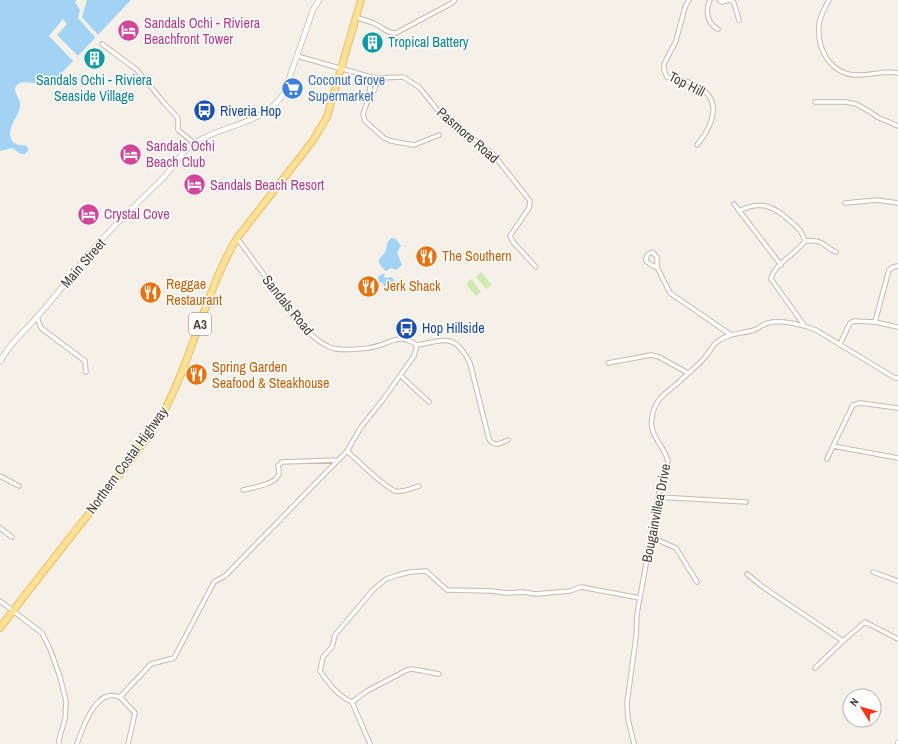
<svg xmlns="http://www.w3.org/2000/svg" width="898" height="744" font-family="'Archivo Narrow',sans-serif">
	<rect width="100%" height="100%" fill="#f5f1e8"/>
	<path fill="#d1ebaf" d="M481,272L492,285L486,289L476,277Z
		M471,279L481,292L476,296L466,284Z"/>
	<path fill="#a1d4f4" d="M0,0H131L55,80C52,82 48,83 44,84C36,85 23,79 17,85C11,92 21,98 20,105C20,114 13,120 11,128C8,138 13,147 25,145L28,148V151L25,154H21L12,148L0,151Z
		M391,238L396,239L401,246L397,252L402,265L396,270L391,268L386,271C372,258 382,260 386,250C387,244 387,242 391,238Z
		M382,274H385L384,277L386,278L391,277L395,281L389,285L390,287L386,289L384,288L383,283L379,282L378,277Z"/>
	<path fill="#f5f1e8" d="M77,0H87L82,17L98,35L96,38L78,18L80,10L75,2Z
		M63,19L67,24L57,35L78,56L73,61L49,36Z"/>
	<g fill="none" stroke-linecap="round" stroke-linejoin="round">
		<defs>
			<path id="minor" d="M689,0L685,7L676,41L664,64V70L667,77C675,80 683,79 691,83C696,86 706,91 709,96C720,111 707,133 697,145
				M710,0C705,10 707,24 718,29
				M719,0L722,2L729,0
				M731,0L734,3L739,20
				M829,0C825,8 819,17 819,26C817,49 830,73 855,75C869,76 884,70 898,73
				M355,17C362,19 369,21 375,24C383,27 387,34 396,33L452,3L455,0
				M102,44L137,70L165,104L178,118V130L194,143
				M297,56L371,77L378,78L403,77L419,87L440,113L493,154L530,201L529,208L510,236L513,242L536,267
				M371,77L369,97L363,114L365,121L384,138L391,141L414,145L439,135
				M370,97L375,89L378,78
				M815,102H846L856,104L872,113L877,117L898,126
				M845,203L877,200L898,203
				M734,204L781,265
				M739,211C760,200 774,206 790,221C797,226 803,233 805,241
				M805,241C825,239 822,246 836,252
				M657,267L653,266L646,261V258L648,254L652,252L657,257V267L670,293L731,335
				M37,317L41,328L85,361L86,372
				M875,322L889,270L893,267L898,266
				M804,325L771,279C773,265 797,253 805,241
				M840,344L850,323L854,321L875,322L898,327
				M417,345C445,340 455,333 470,363L489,439C494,448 501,443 508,440
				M608,363L651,355L659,357L688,373
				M400,375L429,402
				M898,408L860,403L853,405L833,446L898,458
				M347,451C357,460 384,487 395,491C403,493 412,488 419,486
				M827,459L833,446
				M0,476L19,486
				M243,490C252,488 275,484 278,476C280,473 279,469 278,466L282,462L339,460
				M658,497L746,502
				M0,528L12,537
				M651,537L676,548L697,582
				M873,572L898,581
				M747,574L763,587L843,641
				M0,601L42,633L50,649L60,677L66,701L65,719L59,740V744
				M815,668L843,641L865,622L898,639
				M439,674L412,669L407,670L367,691L352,702C338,696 329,684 320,671L323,657L332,647L335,635L373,590L386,579L398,575L410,572L426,571L447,590L491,591L507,593L523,592L536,594L570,591L581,587L640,598
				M120,697L151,664L174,658L214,582L225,576L347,451L361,427L382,401L414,356L417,345C397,331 389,346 368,348C357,349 343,351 332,348C307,339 288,308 273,287C261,271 249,254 237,238
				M352,702L370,744
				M77,744C82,730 92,700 108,696C111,695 117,696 120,697L135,713L128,744
				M634,744L628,719L627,703L636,637L637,614L658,497L668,461C664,445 648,435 652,417C656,395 668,393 681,380C689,372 699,365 706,356C710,352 712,345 717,342C728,333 741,334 754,330C759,328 763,324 768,323C781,319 803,325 816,330L895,378H898"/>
			<path id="tertiary" d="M0,362C9,344 24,332 37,317C57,295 75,270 95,247C116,223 140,201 163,178C174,167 180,152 193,144C222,124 265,125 284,93L313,10L319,0
				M898,744V743"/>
			<path id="primary" d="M0,628C36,580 73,534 110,487C128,463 148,439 163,413C193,357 205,292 237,238L312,142L327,117L361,0"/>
		</defs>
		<use href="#minor" stroke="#c4bbad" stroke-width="5.5"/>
		<use href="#tertiary" stroke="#c4bbad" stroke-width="6"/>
		<use href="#primary" stroke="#eabf60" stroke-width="8"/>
		<use href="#minor" stroke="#fff" stroke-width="3.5"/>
		<use href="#tertiary" stroke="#fff" stroke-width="4.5"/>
		<use href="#primary" stroke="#ffe097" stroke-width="6"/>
	</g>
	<defs>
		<symbol id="hotel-disc" viewBox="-11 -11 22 22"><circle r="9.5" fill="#d1479c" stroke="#fff"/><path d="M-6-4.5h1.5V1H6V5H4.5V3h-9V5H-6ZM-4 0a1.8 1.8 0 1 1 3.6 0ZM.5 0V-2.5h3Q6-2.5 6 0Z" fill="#fff"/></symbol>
		<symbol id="building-disc" viewBox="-11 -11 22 22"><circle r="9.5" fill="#0f9aa8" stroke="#fff"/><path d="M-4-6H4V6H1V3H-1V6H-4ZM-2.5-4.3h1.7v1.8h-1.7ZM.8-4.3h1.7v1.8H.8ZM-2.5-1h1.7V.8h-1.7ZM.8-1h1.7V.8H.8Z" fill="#fff"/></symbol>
		<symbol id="supermarket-disc" viewBox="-11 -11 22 22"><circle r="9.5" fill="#3f7fe0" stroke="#fff"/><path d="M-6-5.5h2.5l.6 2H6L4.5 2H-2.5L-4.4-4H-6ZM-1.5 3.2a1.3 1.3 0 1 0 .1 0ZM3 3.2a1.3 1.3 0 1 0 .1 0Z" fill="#fff"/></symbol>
		<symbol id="bus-disc" viewBox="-11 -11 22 22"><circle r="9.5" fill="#1a4fb4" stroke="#fff"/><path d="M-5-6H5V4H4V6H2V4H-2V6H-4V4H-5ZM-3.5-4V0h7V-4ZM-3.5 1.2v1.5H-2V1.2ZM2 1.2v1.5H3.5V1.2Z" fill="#fff"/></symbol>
		<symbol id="restaurant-disc" viewBox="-11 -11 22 22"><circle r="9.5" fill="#e8710a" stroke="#fff"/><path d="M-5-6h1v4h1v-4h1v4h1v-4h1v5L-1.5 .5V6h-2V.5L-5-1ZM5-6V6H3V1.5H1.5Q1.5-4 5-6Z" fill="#fff"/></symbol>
	</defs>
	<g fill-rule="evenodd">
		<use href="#hotel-disc" x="116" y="18" width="25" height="25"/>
		<use href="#building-disc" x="360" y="30" width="25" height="25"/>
		<use href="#building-disc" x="82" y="46" width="25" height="25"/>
		<use href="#supermarket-disc" x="280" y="76" width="25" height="25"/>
		<use href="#bus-disc" x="192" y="98" width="25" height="25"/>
		<use href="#hotel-disc" x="118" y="142" width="25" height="25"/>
		<use href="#hotel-disc" x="182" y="172" width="25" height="25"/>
		<use href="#hotel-disc" x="76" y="202" width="25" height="25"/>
		<use href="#restaurant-disc" x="414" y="244" width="25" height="25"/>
		<use href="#restaurant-disc" x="356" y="274" width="25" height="25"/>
		<use href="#restaurant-disc" x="138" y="280" width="25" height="25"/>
		<use href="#bus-disc" x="394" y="316" width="25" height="25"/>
		<use href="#restaurant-disc" x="184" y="362" width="25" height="25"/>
	</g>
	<g text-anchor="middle" stroke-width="3" stroke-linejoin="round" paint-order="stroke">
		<rect fill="#fff" stroke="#807a72" stroke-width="1" x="189" y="313" width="22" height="22" rx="3"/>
		<g font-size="13" font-weight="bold" fill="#494136">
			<text x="200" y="329">A3</text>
		</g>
		<g font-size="14" fill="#b23c85" stroke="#fff" text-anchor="start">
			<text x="144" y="28">Sandals Ochi - Riviera<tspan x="144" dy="16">Beachfront Tower</tspan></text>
			<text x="146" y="151">Sandals Ochi<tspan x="146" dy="16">Beach Club</tspan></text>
			<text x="210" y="190">Sandals Beach Resort</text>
			<text x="104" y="219">Crystal Cove</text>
		</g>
		<g font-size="14" fill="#0d838f" stroke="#fff" text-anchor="start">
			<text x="388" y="47">Tropical Battery</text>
			<text x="94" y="85" text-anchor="middle">Sandals Ochi - Riviera<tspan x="94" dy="16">Seaside Village</tspan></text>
		</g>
		<g font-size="14" fill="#366cbe" stroke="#fff" text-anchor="start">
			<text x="308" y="85">Coconut Grove<tspan x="308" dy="16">Supermarket</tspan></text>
		</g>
		<g font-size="14" fill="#494136" stroke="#fff">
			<text transform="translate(687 84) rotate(27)" y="5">Top Hill</text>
			<text transform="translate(468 135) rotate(41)" y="5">Pasmore Road</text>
			<text transform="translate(83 263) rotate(-49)" y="5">Main Street</text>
			<text transform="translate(288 305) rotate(51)" y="5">Sandals Road</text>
			<text transform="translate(127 460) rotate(-54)" y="5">Northern Costal Highway</text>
			<text transform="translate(656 513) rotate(-79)" y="5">Bougainvillea Drive</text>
		</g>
		<g font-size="14" fill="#164399" stroke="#fff" text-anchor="start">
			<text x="220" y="116">Riveria Hop</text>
			<text x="422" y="333">Hop Hillside</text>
		</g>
		<g font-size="14" fill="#c56008" stroke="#fff" text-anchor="start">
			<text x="442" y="261">The Southern</text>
			<text x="166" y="289">Reggae<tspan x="166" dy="16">Restaurant</tspan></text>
			<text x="384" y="291">Jerk Shack</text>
			<text x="212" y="372">Spring Garden<tspan x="212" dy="16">Seafood &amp; Steakhouse</tspan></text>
		</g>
	</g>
	<g transform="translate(862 708) rotate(307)"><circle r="19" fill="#ffffff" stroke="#b6b3af"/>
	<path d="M0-3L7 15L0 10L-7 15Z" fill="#ff3415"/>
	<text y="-6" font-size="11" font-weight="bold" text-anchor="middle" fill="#494136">N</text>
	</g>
</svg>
